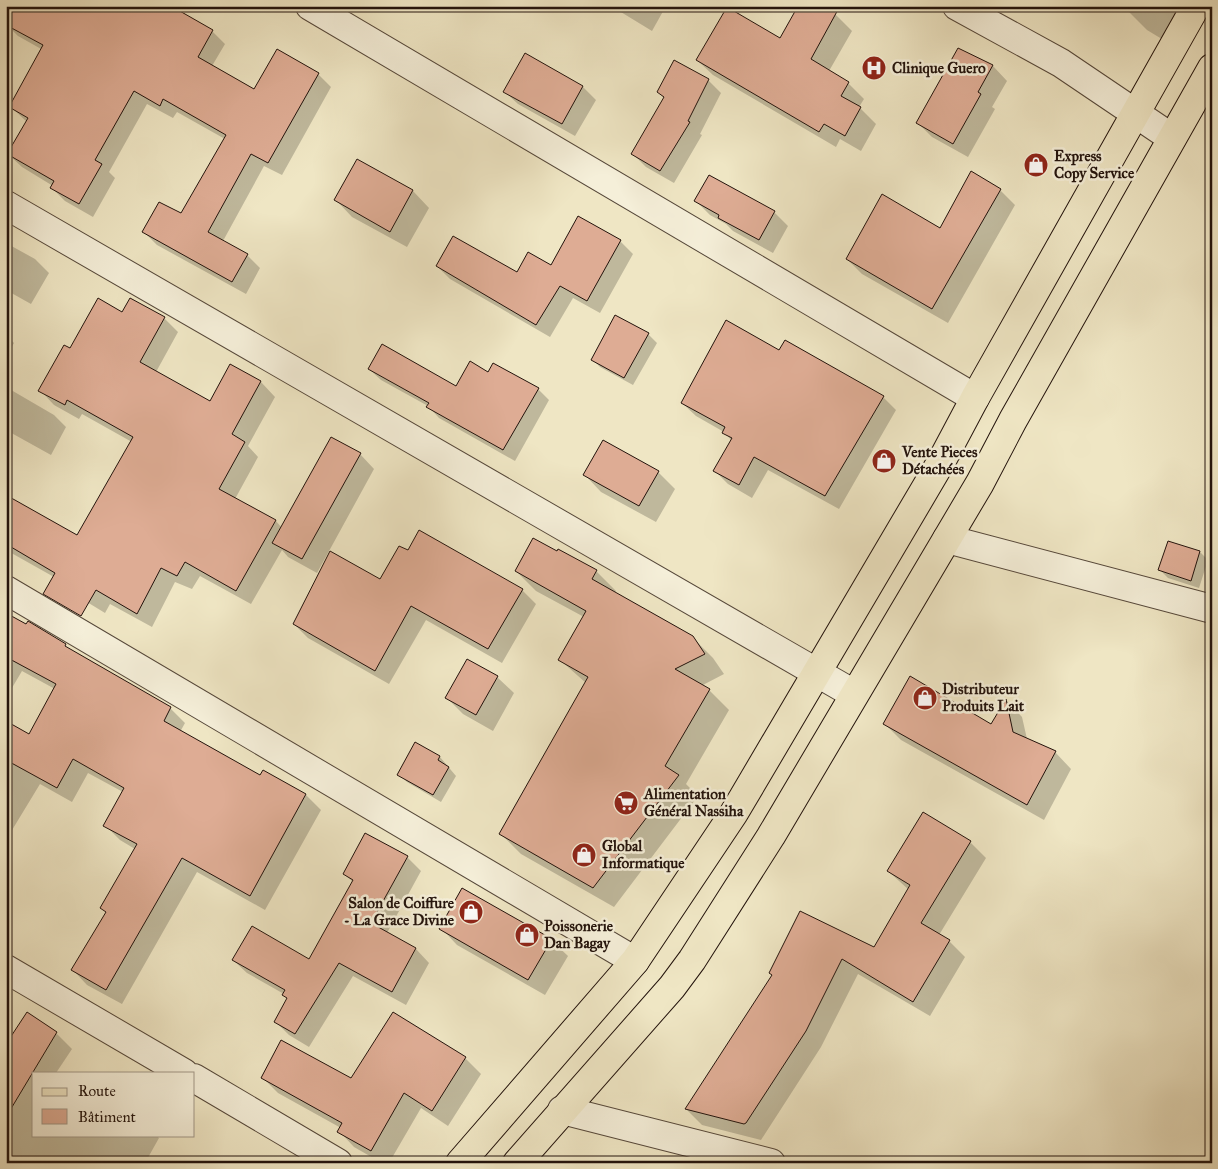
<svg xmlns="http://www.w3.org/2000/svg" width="1218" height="1169" font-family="'IM FELL Great Primer',serif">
	<rect width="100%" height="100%" fill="#efe6c4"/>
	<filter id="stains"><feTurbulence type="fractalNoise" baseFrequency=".004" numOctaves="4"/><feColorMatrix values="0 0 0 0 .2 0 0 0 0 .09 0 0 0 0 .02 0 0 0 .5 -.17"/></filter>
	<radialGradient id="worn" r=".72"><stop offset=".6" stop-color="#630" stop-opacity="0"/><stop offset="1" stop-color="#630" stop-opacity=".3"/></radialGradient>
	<path fill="#0003" d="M611,6H666L652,31Z
		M821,6L836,15L852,31L829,71L848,83L864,99L859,107L876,124L861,151L840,139L836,147L713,75L697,60L780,39Z
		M1123,6H1206L1180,50L1147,30Z
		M6,24L212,31L225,44L212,66L255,91L318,74L331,87L282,175L264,166L223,241L247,255L260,268L246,294L157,245L144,232L181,215L225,139L177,112L173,118L147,104L109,172L115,178L93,217L65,201L52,188L53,186L22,167L8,154L27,122L11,107L43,50L18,36Z
		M959,49L993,66L1007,81L992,107L995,109L968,157L932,137L918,123Z
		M525,55L583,87L596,100L575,136L518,104L505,92Z
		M708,80L721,93L700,134L702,135L674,183L646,167L633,154L665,99L658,92Z
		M358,160L413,191L429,208L407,247L352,217L336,200Z
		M710,176L774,212L788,226L773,253L733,231L726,224L710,215L696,201Z
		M1000,190L1015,205L948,323L862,274L847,259L940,230Z
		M620,241L633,254L600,313L573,298L550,337L450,279L437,266L517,274L552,267Z
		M6,243L35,259L49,273L31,304L6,290Z
		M122,314L164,318L178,332L156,372L211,402L231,366L261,382L275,397L248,446L258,457L235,499L276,521L282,528L360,454L374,469L317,573L288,557L282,550L251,604L200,576L192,589L175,582L152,627L110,604L105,613L69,591L54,577L6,550V497L78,536L132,442L82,414L79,419L54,405L40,390L70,350Z
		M616,316L648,334L657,343L633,385L600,367L592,359Z
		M6,335L14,343L6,357Z
		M369,369L457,387L489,373L538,389L549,400L515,461L439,418L428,406L381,380Z
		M6,387L54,415L66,427L51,455L6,430Z
		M883,397L896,410L839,509L768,470L752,498L728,484L715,471L732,441L724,432L696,416L682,403Z
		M658,472L675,489L656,522L601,492L585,475Z
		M1169,543L1200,552L1208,560L1199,588L1168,578L1160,570Z
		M558,550L596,571L616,591L615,593L692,637L713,658L724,674L701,686L709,690L729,710L686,784L698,796L614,907L521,854L501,834L586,683L560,660L584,617L536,591L516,571Z
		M380,581L522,590L536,604L502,663L426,620L389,684L308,638L294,624Z
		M6,615L170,708L185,723L180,732L261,776L264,772L306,795L321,810L265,910L197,872L122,1004L87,985L73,970L107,913L102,908L135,849L120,840L105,825L123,792L88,773L72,802L40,784L6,840V723L29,736L55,689L22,671L6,698Z
		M497,677L514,693L493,731L463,714L446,697Z
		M1007,701L1022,717L1027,739L1055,752L1071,769L1044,820L901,740L884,723L992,726Z
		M440,757L456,776L441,802L407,782L399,774Z
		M366,834L408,858L421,871L387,933L416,949L429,963L406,1005L353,976L309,1047L289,1035L276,1022L288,999L284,994L247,973L233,960L309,961L353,882L344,874Z
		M970,842L986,858L939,935L949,941L965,957L930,1016L858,974L821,1047L761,1140L702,1125L686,1109L773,976L874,949L909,890L888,871Z
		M441,928L551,940L568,956L545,995L457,945Z
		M56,1033L72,1049L56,1073H34V1135H156L159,1138L145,1163H6V1039L10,1041Z
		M465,1058L481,1074L448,1126L421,1108L389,1163H382L354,1147L339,1131L341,1128L278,1093L262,1077L352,1079Z"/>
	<path fill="#deac94" stroke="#23130c" d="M6,6H171L213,30L198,57L254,89L277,49L319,73L268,163L251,154L208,232L248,254L232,282L142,232L159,202L181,213L226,135L163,99L160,106L134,91L95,160L102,164L79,204L50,188L54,181L7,154L28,118L9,107L43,45L6,25Z
		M798,6H840L811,59L849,82L841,96L861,107L845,136L824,124L819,132L696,60L727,7L780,38Z
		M958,48L993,65L978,92L981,94L953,144L916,123Z
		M525,53L583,86L562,124L503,92Z
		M674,60L709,79L688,121L690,122L660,171L631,154L664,97L657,92Z
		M357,159L413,190L390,232L334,200Z
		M971,171L1001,189L932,309L846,259L882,194L940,228Z
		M709,175L775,211L759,240L718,218L719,215L694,201Z
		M578,216L621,240L587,301L560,286L536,325L436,266L453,236L517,272L528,252L551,265Z
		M98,298L122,312L130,298L165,317L140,362L210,401L230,364L261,381L232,434L245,442L219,489L276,520L236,591L185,562L177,576L161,568L137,614L96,590L81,616L43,594L55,573L6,544V495L77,535L133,437L67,400L65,405L38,391L64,345L70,348Z
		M615,315L649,333L624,378L591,360Z
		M726,320L779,350L785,340L884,396L825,496L754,457L739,485L713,471L732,438L722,433L725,427L681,403Z
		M382,344L456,386L470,361L488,372L493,363L539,388L503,450L426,407L429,403L368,369Z
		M331,437L361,453L302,559L272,543Z
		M603,440L659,471L639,506L583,475Z
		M419,530L523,589L488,649L411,606L375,671L293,624L330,551L380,579L399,546L408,550Z
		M533,538L557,551L558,549L597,570L592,579L693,636L705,654L675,669L710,689L665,766L679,775L593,888L499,834L588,677L558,660L586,611L515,571Z
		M1168,541L1200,551L1191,581L1158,570Z
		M6,613L26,624L28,621L66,644L65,646L171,707L164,721L260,775L263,770L306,794L250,896L182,858L106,990L71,970L106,912L100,908L137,844L103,826L124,788L73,759L57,788L6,760V721L29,734L56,684L6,657Z
		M467,659L498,676L476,715L445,698Z
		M910,676L991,724L1006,699L1013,732L1056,751L1027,805L883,724Z
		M415,742L440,756L438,760L449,767L433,795L397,775Z
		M923,812L971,841L921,923L950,940L913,1002L842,959L806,1031L746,1123L744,1124L685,1109L772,975L769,973L800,911L874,947L910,885L887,871Z
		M365,833L408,856L371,923L416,948L392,992L339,963L295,1034L274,1022L287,998L282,995L285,990L232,960L252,926L309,959L353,880L343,874Z
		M462,888L552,939L528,980L439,929Z
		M27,1012L57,1032L6,1117V1044Z
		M393,1012L466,1057L432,1111L404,1093L371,1151L337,1132L342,1123L261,1078L281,1040L351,1078Z"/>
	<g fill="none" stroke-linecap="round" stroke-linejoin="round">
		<defs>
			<path id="minor" d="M310,6L975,398
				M957,6L1061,63L1172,138
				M6,205L854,694
				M947,539L1212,609
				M6,590L635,961
				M6,969L184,1073
				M194,1078L338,1163
				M562,1110L771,1163"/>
			<path id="primary" d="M460,1163L635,961L734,813L941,462L975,398L1196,6
				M517,1163L672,987L692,960L771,836L980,483L1013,420L1212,68"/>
		</defs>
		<use href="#minor" stroke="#56483a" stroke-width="30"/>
		<use href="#primary" stroke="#23130c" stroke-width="30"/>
		<use href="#minor" stroke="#f5efd9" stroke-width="28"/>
		<use href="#primary" stroke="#efe6c4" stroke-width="28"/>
	</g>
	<defs>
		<symbol id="hospital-disc" viewBox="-11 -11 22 22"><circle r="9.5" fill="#8f2418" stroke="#f5efd9"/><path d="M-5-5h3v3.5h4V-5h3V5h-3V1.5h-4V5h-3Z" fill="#fff"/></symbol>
		<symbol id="shop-disc" viewBox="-11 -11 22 22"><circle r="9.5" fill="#8f2418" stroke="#f5efd9"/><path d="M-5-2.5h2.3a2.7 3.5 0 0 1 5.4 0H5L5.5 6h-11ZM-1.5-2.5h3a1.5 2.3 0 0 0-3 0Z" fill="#fff"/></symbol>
		<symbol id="supermarket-disc" viewBox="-11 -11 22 22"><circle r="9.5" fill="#8f2418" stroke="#f5efd9"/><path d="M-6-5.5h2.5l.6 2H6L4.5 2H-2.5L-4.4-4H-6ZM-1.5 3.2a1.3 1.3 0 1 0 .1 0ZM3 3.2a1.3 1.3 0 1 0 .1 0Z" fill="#fff"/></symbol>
	</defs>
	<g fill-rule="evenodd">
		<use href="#hospital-disc" x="860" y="54" width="28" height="28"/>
		<use href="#shop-disc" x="1022" y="151" width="28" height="28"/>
		<use href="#shop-disc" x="870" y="447" width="28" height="28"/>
		<use href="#shop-disc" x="911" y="684" width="28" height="28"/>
		<use href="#supermarket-disc" x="612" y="789" width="28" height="28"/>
		<use href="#shop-disc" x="570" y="841" width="28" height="28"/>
		<use href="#shop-disc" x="457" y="898" width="28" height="28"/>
		<use href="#shop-disc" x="513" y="921" width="28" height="28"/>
	</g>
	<g text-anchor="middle" stroke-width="5" stroke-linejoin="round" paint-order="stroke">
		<g font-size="15" font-weight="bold" fill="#23130c" stroke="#f5efd9" text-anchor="start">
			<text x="892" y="73">Clinique Guero</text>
			<text x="1054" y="161">Express<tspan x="1054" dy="17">Copy Service</tspan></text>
			<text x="902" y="457">Vente Pieces<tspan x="902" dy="17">Détachées</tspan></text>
			<text x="942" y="694">Distributeur<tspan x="942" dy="17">Produits Lait</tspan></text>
			<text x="644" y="799">Alimentation<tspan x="644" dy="17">Général Nassiha</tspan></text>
			<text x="602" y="851">Global<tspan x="602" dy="17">Informatique</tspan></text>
			<text x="454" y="908" text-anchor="end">Salon de Coiffure<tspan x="454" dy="17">- La Grace Divine</tspan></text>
			<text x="544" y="931">Poissonerie<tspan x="544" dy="17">Dan Bagay</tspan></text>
		</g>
	</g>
	<rect width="1218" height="1169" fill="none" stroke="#efe6c4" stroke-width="25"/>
	<rect x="8" y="8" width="1203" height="1154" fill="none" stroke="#23130c" stroke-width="2.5"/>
	<rect x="12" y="12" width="1193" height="1144" fill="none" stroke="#23130c"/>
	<rect x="32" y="1072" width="162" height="65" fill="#f5efd9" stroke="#a19787"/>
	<rect x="42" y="1088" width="25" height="8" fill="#efe6c4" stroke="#a19787"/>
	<text x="78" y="1096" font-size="15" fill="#23130c">Route</text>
	<rect x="42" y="1109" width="25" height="15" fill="#deac94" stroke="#a19787"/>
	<text x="78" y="1122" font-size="15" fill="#23130c">Bâtiment</text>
	<rect width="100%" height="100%" filter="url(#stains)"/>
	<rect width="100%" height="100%" fill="url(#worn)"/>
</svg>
